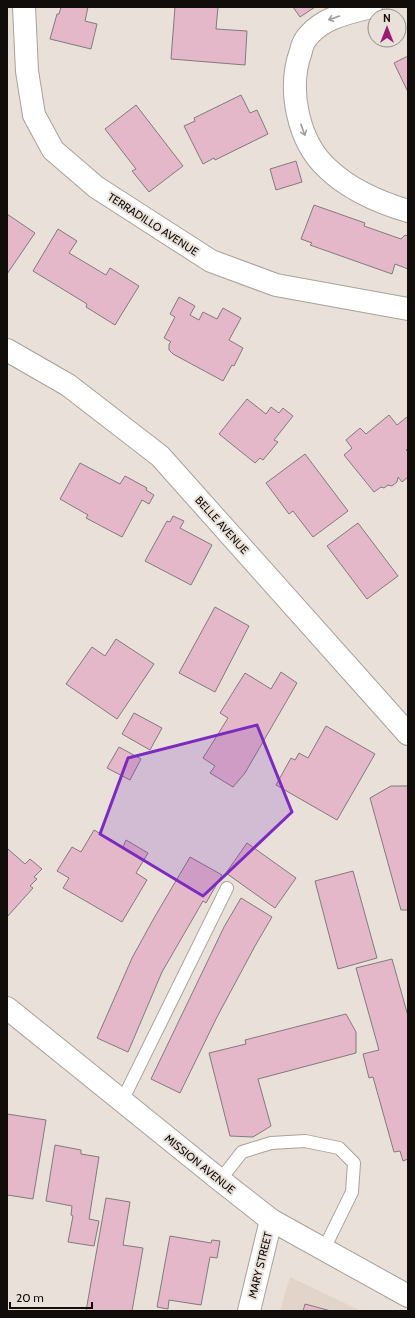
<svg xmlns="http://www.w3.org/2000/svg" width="415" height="1318" font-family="Cabin,sans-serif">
	<rect width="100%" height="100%" fill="#e8e0d9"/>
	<path fill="#e2d4c8" d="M290,1277L361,1311H280Z"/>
	<path fill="#e4b8c8" stroke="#837a7d" d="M61,7H88L85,21L97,24L91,49L50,39L57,14H59Z
		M175,7H218L216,29L247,31L245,65L171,59Z
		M293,7H315L300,17Z
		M408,56V92L394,63Z
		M241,95L250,113L257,110L268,134L215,160L214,158L203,164L184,126L195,121L194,118Z
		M136,105L183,166L149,192L132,171L136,169L105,129Z
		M296,161L302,182L276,190L270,169Z
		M314,205L365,223L364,226L401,239L405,235L408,236V269L395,264L392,274L310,245L312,243L301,239Z
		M7,214L35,233L7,274Z
		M58,229L77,241L69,253L106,275L110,268L139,286L115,325L86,307L87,304L33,271Z
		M179,297L195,306L190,315L199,320L203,312L217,319L223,308L241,318L229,340L243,348L234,366L232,365L223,381L173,354L169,350V344L171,342L164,338L175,317L170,314Z
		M247,399L266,414L271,407L279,413L283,408L293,416L274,440L278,442L263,460L260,458L255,463L219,434Z
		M389,415L397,425L407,417L408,418V449L406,450L408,452V477L402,482L398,477L397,482L392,486L388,485L384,488L381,487L374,492L344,455L352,448L346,440L360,428L366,434Z
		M305,454L348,511L313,537L293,511L289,514L266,483Z
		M80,463L120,484L125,476L147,488L146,490L154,495L149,504L142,500L122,537L86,518L88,515L60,499Z
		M173,516L184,521L180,528L212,545L191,585L145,561L167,521L170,522Z
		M358,523L398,576L367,599L327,546Z
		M215,607L249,626L215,692L179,673Z
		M116,639L154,664L117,719L66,684L92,647L105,656Z
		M281,672L297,683L245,773L233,787L210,773L215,766L203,758L228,718L220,713L245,673L271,689Z
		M134,713L162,728L150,750L122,734Z
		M326,726L375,754L337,820L276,785L291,758L295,760L299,753L308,758Z
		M119,747L141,759L130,780L107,768Z
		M391,786H408V910H401L370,798Z
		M94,830L123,847L126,840L148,853L136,873L147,880L122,922L63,888L69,878L57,871L72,847L81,852Z
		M247,843L296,878L275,908L226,873Z
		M8,849L25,864L30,859L42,869L34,877L37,879L30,886L33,888L7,917V850Z
		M190,857L222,875L206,903L203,901L162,972L128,1052L97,1038L132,958L154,918Z
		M353,871L377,958L338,969L315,881Z
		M241,898L272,917L255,946L217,1017L180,1093L151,1079L224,927Z
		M392,959L408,1016V1159L403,1161L400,1151L394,1152L373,1077L369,1078L363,1054L379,1050L356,968Z
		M346,1014L356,1032V1053L258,1079L271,1126L253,1137L230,1136L209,1053L246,1044L245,1040Z
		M7,1114L46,1120L33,1199L7,1195Z
		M55,1145L81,1150V1154L99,1157L89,1219L99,1221L94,1246L68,1242L73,1216L71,1215L72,1206L46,1201Z
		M106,1198L130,1202L123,1245L143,1248L132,1311H86Z
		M170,1236L211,1243L212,1240L220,1241L217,1258L210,1257L201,1305L169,1300L168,1309L157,1307Z
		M305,1304L331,1311H303Z"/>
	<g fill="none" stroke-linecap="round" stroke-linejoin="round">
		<defs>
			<path id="service" d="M122,1101L227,888
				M220,1180L242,1152L271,1143L305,1141L339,1148L354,1163L352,1192L324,1249"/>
			<path id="minor" d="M24,7L27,71L34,115L53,150L96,187L211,261L276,285L408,309
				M371,7C348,13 325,17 309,35C305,39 302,46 301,51C287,89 298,142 328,169C349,189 381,203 408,211
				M7,350L68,385L160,456L408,734
				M249,1311L271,1220"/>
			<path id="tertiary" d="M7,1008L220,1180L271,1220L408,1296"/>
		</defs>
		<use href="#service" stroke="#a9a19b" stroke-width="14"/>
		<use href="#minor" stroke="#a9a19b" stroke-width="24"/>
		<use href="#tertiary" stroke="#a9a19b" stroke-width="24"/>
		<use href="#service" stroke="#fff" stroke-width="12"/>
		<use href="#minor" stroke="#fff" stroke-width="22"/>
		<use href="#tertiary" stroke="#fff" stroke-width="22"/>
	</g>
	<defs><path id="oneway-shaft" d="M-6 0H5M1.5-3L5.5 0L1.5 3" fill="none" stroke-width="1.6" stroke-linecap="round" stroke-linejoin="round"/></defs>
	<g stroke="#9f9e9d">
		<use href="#oneway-shaft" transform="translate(334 18) rotate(161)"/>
		<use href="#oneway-shaft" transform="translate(303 130) rotate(70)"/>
	</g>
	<path fill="#7b2cbf" fill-opacity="0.2" stroke="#7b2cbf" stroke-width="3" stroke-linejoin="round" d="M257,725L292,812L203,896L100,834L128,758Z"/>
	<g text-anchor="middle" stroke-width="4" stroke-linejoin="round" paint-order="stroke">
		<g font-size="11" fill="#100d0b" stroke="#e8e0d9">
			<text transform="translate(153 224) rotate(33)" y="4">TERRADILLO AVENUE</text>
			<text transform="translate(222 525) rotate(48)" y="4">BELLE AVENUE</text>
			<text transform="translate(200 1164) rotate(39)" y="4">MISSION AVENUE</text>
			<text transform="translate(260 1265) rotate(-76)" y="4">MARY STREET</text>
		</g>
	</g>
	<rect width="415" height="1318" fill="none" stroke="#100d0b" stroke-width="16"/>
	<g transform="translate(387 28)"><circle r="19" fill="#e8e0d9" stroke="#928c87"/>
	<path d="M0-3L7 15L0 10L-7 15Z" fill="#981d77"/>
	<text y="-6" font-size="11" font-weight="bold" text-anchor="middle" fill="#100d0b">N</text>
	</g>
	<path d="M10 1302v6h82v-6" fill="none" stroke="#100d0b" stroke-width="2"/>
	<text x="16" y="1302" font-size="12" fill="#100d0b" stroke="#e8e0d9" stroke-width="3" paint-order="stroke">20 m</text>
</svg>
